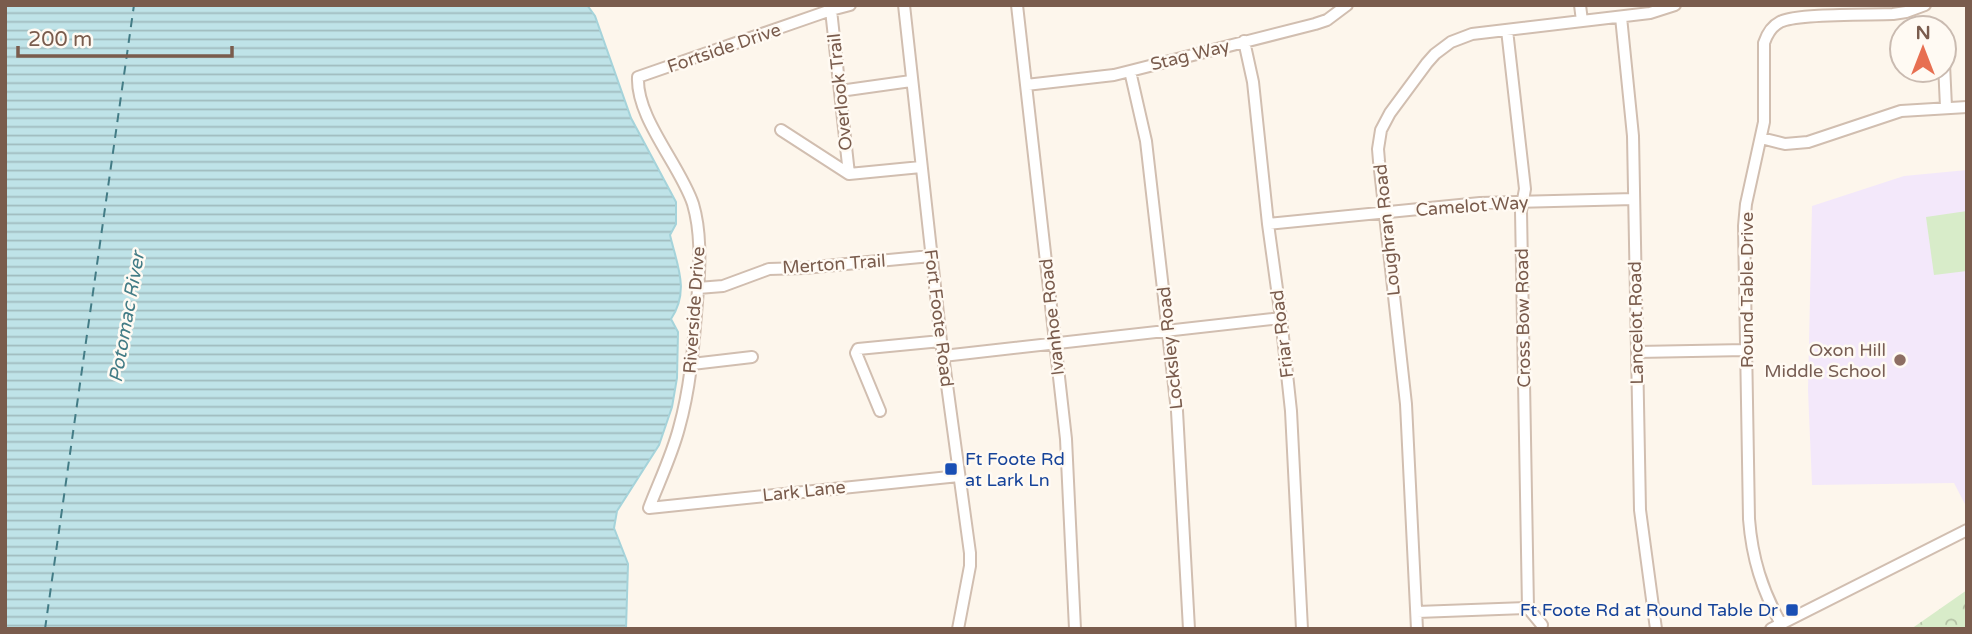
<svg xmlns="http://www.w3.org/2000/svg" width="1972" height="634" font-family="'Varela Round',sans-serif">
	<defs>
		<pattern id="forest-crowns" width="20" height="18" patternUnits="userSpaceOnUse" patternTransform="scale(1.75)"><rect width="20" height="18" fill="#d8ecc9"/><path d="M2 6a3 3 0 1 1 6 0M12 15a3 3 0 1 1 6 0" fill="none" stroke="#b4c2a5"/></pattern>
		<pattern id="water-rules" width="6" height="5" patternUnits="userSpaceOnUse" patternTransform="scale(1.75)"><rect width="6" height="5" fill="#bfe3e8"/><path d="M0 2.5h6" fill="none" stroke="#a0bbbe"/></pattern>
	</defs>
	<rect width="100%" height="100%" fill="#fdf6ec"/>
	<path fill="#f3e8fa" d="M1967,170V508L1954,483L1812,485L1808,390L1812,206L1904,176Z"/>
	<path fill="url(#forest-crowns)" d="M1967,590V629H1911Z"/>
	<path fill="#d8ecc9" d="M1967,211V271L1934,275L1926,217Z"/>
	<path fill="url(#water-rules)" stroke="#a5d3da" stroke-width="2" d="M5,5H587L595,16L631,118L676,202V224L670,235C677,265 690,291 671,319L678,332L677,378L672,407L659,445L617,511L614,528L628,564L626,629H5Z"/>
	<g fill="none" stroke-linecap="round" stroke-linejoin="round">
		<path stroke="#437c86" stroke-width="2" stroke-dasharray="9 7" stroke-linecap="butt" d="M45,629L134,5"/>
		<defs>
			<path id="minor" d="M850,5L831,10L638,77C636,118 680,165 693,204C701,231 700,262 698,290C694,336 692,382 679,428C672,455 659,482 649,508L959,476
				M904,5L941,341L970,553V566L958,629
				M1017,5L1066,439L1075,629
				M1580,5L1582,21
				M831,10L849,174
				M1621,17L1633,136L1640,510L1656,629
				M1507,30L1525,189L1521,211L1528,608
				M1244,41L1253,82L1268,224L1281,318L1291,411L1302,629
				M1944,64L1946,107
				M1130,71L1146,141L1177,411L1189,629
				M1026,85L1114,75L1130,71L1315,24L1327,20L1347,5
				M840,91L911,81
				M781,130L849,174
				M1761,138L1785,144L1808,142L1901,111L1967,107
				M849,174L921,167
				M1268,224L1480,203L1634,199
				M698,288L723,286L769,269L804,268L931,256
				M1637,352L1746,350
				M943,356L1281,318
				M692,364L752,357
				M880,411L856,353L858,349L941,341
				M1528,608L1542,625
				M1417,612L1528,608
				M1781,624C1762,590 1752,558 1749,519L1744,226L1746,204L1764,122V43C1767,34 1772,26 1780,22C1796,13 1871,15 1893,14L1906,12L1925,5
				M1417,629L1406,404L1379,161L1378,149L1381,130L1390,113L1427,63L1435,54L1451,42L1472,34L1650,13L1675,5
				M1771,629L1967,530"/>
		</defs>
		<use href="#minor" stroke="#d1beb0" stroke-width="14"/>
		<use href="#minor" stroke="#fff" stroke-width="10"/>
	</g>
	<circle fill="#8d6e63" stroke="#fffaf3" stroke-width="2.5" cx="1900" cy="360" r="7"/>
	<g fill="#1a4fb4" stroke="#fffaf3" stroke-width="2.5">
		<rect x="944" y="462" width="14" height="14" rx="3.5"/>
		<rect x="1785" y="603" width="14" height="14" rx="3.5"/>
	</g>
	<g text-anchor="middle" stroke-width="5" stroke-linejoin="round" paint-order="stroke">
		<g font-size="18" fill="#7a5c4d" stroke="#fffaf3">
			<text transform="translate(724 48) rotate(-19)" y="6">Fortside Drive</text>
			<text transform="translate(1190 55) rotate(-14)" y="6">Stag Way</text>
			<text transform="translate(840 92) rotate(-96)" y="6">Overlook Trail</text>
			<text transform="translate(1472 206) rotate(-4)" y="6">Camelot Way</text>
			<text transform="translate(1387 230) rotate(-96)" y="6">Loughran Road</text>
			<text transform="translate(834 264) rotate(-4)" y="6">Merton Trail</text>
			<text transform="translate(1747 290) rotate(-90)" y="6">Round Table Drive</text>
			<text transform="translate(694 310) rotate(-86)" y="6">Riverside Drive</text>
			<text transform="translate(1052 317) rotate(-96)" y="6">Ivanhoe Road</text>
			<text transform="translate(939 318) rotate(83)" y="6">Fort Foote Road</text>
			<text transform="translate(1523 318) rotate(-91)" y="6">Cross Bow Road</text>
			<text transform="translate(1636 323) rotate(-91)" y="6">Lancelot Road</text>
			<text transform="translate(1282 334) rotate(-97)" y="6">Friar Road</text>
			<text transform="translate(1170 348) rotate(-96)" y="6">Locksley Road</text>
			<text transform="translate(804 491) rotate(-6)" y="6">Lark Lane</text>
		</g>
		<g font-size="18" fill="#785e54" stroke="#fffaf3" text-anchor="end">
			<text x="1886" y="356">Oxon Hill<tspan x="1886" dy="21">Middle School</tspan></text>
		</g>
		<g font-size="18" fill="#164399" stroke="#fffaf3" text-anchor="start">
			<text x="965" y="465">Ft Foote Rd<tspan x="965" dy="21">at Lark Ln</tspan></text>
			<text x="1778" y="616" text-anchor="end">Ft Foote Rd at Round Table Dr</text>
		</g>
		<g font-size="19" font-style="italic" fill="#437c86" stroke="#fffaf3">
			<text transform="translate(126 317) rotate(-80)" y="7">Potomac River</text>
		</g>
	</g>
	<rect width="1972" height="634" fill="none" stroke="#7a5c4d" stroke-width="14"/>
	<g transform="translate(1923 49)"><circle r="33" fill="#fffaf3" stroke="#cabbb1" stroke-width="2"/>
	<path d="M0-5L12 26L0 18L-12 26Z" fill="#e76f51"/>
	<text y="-10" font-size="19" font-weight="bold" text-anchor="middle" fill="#7a5c4d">N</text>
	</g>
	<path d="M18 46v10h214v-10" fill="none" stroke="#7a5c4d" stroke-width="3.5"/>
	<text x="28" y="46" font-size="21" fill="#7a5c4d" stroke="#fffaf3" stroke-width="5" paint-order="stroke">200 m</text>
</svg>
